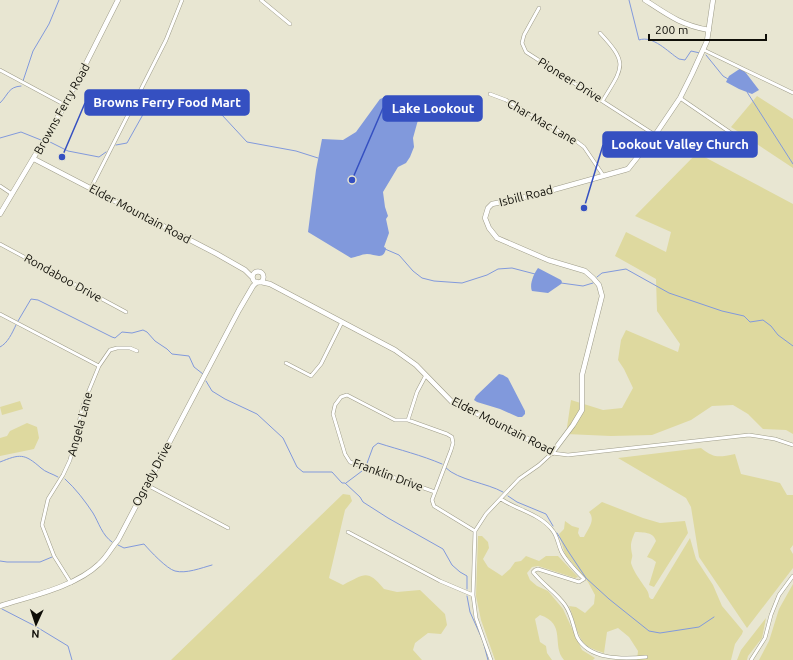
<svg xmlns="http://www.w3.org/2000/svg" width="793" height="660" font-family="Ubuntu,sans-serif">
	<rect width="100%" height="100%" fill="#e8e6d2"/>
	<path fill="#ded99f" d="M757,96L793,119V168L731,127Z
		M697,153L793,204V434L786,430L763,429L748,414L733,405L712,406L691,420L652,435L611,436L566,434L571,400L603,410L622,408L633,388L624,369L618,360L621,340L626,330L678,352L680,344L657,311L656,279L615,256L626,232L666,252L671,232L635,216Z
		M20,401L23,409L2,415L0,407Z
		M27,423L37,427L39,438L34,449L0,456V438L7,436L10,431Z
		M701,448C715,459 719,457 735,454L741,474L780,483L787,495H793V545L790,549L793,554V568L747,628L699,557L691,507L686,498L618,458Z
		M343,494L350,495L352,501L345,510L329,578L343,585C365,574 367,569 384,589L397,592L420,590L445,614L447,625L441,634L428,633L415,643L413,650L422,660H171Z
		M602,502L643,518L660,523L685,521L688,533L654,587L649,585L656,562L652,559L647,557L656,541C653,531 643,533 635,532C631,542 630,544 632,554C633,557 631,560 631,563C633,570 638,577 642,583C645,588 649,591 649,597L651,599H653L690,538L696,559L713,585L722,606L743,631L742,634L735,644L731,660H637L638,651L629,637L618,628L607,632L604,653C599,651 591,649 586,645C577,638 574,617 569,606L576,607L585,613L594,604L595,595L588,582L565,554L559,534L564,529L565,521L572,526L579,528L578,533L580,537H584C588,529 596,520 589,512Z
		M478,536H482L488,542L489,548L483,559L488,567L502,576L510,569L515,562L521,561L526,556L539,561L546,556H558L578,577L575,578L538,566L532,567L527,573L530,580L537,586L548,591L563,609L582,650L595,658L593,660H564C551,645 567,624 540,615L535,619L540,642L546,646L547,653L552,660H495L481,620L476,596Z
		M793,584V660H759L769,641L779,609Z
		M766,618L762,638L748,656L747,660H737L741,650Z"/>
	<path fill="#8199dc" d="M741,68L746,73L759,90L752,94L739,89L726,82L729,76Z
		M388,96L409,102L416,111L418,120L413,138L414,147L410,157L406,163L398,167L383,192L385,207L388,216L386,219L389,233L384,247L386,248C384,261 375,254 367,254C363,254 356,257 351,258L308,232L316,170L322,139L343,140L356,132L380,99Z
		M538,268L561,280L562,282L561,284L548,293L532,291C529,285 534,273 538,268Z
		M499,374L503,375L508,378L525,411V414L522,417H518L500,409L477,402L474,400L476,396Z"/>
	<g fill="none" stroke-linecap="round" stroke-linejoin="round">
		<path stroke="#8199dc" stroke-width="1" d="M629,0L639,40C653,35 668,52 679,59L685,60L691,51L700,53
			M706,55L723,76L728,79
			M23,81L33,51L49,24L59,0
			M747,92L793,164
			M0,103C9,94 8,87 21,86
			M0,138L21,132L41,140
			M48,141L68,151L99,157L106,152
			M116,145L127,143L155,93L169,96L177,95L191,98L199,107L205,111L222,115L247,142L296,151L318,158
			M385,249L399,255L413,271L422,278L434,281L462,283L487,275L498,269L512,268L535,274
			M597,277L602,273L626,269L669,293L722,311L744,316L750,322L763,320L771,326L778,335L793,346
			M561,283L583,286L593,283
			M18,321L31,299L38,300L112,337L115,338L122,332L132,333L143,330L147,332L155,341L167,349L172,354L189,356L194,367L203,374
			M0,347C8,343 12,333 16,325
			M206,381L212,391L225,399L257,414L283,438L297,467L303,472H332L342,483H345L360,497L363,502L388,518L443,549L452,565L460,572L467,576V589
			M0,462C20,454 24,453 41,468C45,472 53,474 58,477
			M366,466L373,447L378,443C400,450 421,455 442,464
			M446,468C458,480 487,483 503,492
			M65,479C76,489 85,501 93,513C99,523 102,535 112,542
			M346,483L362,471
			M508,496L517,502L546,514L553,526
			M557,533L568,551L586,578L609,599L649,631L660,633L699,627L714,617
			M118,545L124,548L144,544C150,551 167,569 175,571C186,574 201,568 212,565
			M0,561L7,562H40L52,557
			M467,596L470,612L483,641L488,660
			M2,609L35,626L68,646L72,660"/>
		<defs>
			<path id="street" d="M261,0L290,24
				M539,8L524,35L522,43L526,52L655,135
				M600,33C629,64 623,67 603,100
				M704,50L793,93
				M0,70L65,105
				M490,94L506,100L576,141L584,147L603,175
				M680,98L731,133
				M0,186L12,194
				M91,188L166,40L182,0
				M0,244L126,312
				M0,314L99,366
				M286,363L311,376L321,364L342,322
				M408,420L417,392L426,375
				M147,485L228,528
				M435,492L350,462L345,454L333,414L335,405L341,397L347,395L395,420H408L447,434L452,437L453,443L451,450L432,500L434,506L475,531
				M501,499C517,510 541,514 553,531C557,536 558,544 561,551C566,561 576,571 584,579L579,582L538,569L535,570L533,572C543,585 556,592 565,605C572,615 573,626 577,637C589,660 622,659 646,657
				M348,532L440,581L473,595
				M71,583L54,556L42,525L48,499L63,475L70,460L83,405L99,366L110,350L117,348H130L137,351
				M491,660L476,618L473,595L475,531L486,514L519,479L539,465L552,453L568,455L749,435L775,439L793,445
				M751,660L765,638L771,615L779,595L793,576"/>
			<path id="secondary" d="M645,0C668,15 681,25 709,30
				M34,159L217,254L245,270L252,277
				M0,214L65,105L118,0
				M252.5 277a5.5 5.5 0 1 1 11 0a5.5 5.5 0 1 1-11 0Z
				M261,282L270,284L395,350L416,365L453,403L503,425L552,453L573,425L582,410V375L602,296L599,285L593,278L585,271L548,260L497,238L489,228L485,218L488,208L492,204L535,195L628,169L655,135L680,98L692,74L707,41L713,0
				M0,606C31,596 75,587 99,564C107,557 111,548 118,540L239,310L253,286L257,282"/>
		</defs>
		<use href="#street" stroke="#9e9c89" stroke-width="4"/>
		<use href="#secondary" stroke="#9e9c89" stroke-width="5.5"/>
		<use href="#street" stroke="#fff" stroke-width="3"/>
		<use href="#secondary" stroke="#fff" stroke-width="4.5"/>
	</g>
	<g text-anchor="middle" stroke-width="3.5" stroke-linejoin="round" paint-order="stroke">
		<g font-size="12" fill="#0f0e08" stroke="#e8e6d2">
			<text transform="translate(570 80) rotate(32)" y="4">Pioneer Drive</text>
			<text transform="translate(62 109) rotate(-61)" y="4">Browns Ferry Road</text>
			<text transform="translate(542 122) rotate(30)" y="4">Char Mac Lane</text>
			<text transform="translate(526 196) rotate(-14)" y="4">Isbill Road</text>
			<text transform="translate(140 214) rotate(28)" y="4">Elder Mountain Road</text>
			<text transform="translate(63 278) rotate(29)" y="4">Rondaboo Drive</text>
			<text transform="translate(80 424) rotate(-75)" y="4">Angela Lane</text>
			<text transform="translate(503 426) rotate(27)" y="4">Elder Mountain Road</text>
			<text transform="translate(152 474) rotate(-62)" y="4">Ogrady Drive</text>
			<text transform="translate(388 475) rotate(20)" y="4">Franklin Drive</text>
		</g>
	</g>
	<path fill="none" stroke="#3550c1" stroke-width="1.5" d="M62 157L85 103M352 180L383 108M584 208L603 145"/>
	<g fill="#3550c1" stroke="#e8e6d2" stroke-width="1.5">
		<circle cx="62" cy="157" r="4"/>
		<circle cx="352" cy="180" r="4"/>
		<circle cx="584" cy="208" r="4"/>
	</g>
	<g fill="#3550c1" stroke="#3550c1" stroke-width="1.5">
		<rect x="85" y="90" width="164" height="25" rx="4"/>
		<rect x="383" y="96" width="99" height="25" rx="4"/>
		<rect x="603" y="132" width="154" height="25" rx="4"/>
	</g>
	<g font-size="13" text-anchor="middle" font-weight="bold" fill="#fff">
		<text x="167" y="107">Browns Ferry Food Mart</text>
		<text x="433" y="113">Lake Lookout</text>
		<text x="680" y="149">Lookout Valley Church</text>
	</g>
	<g transform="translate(36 624) rotate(183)" stroke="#e8e6d2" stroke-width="3" paint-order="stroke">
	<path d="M0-3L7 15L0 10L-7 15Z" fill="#0f0e08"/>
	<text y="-6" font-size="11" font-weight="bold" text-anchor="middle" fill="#0f0e08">N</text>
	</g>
	<path d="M649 34v6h117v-6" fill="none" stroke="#0f0e08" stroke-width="2"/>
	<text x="655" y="34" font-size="12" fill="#0f0e08" stroke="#e8e6d2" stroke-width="3" paint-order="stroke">200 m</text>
</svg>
